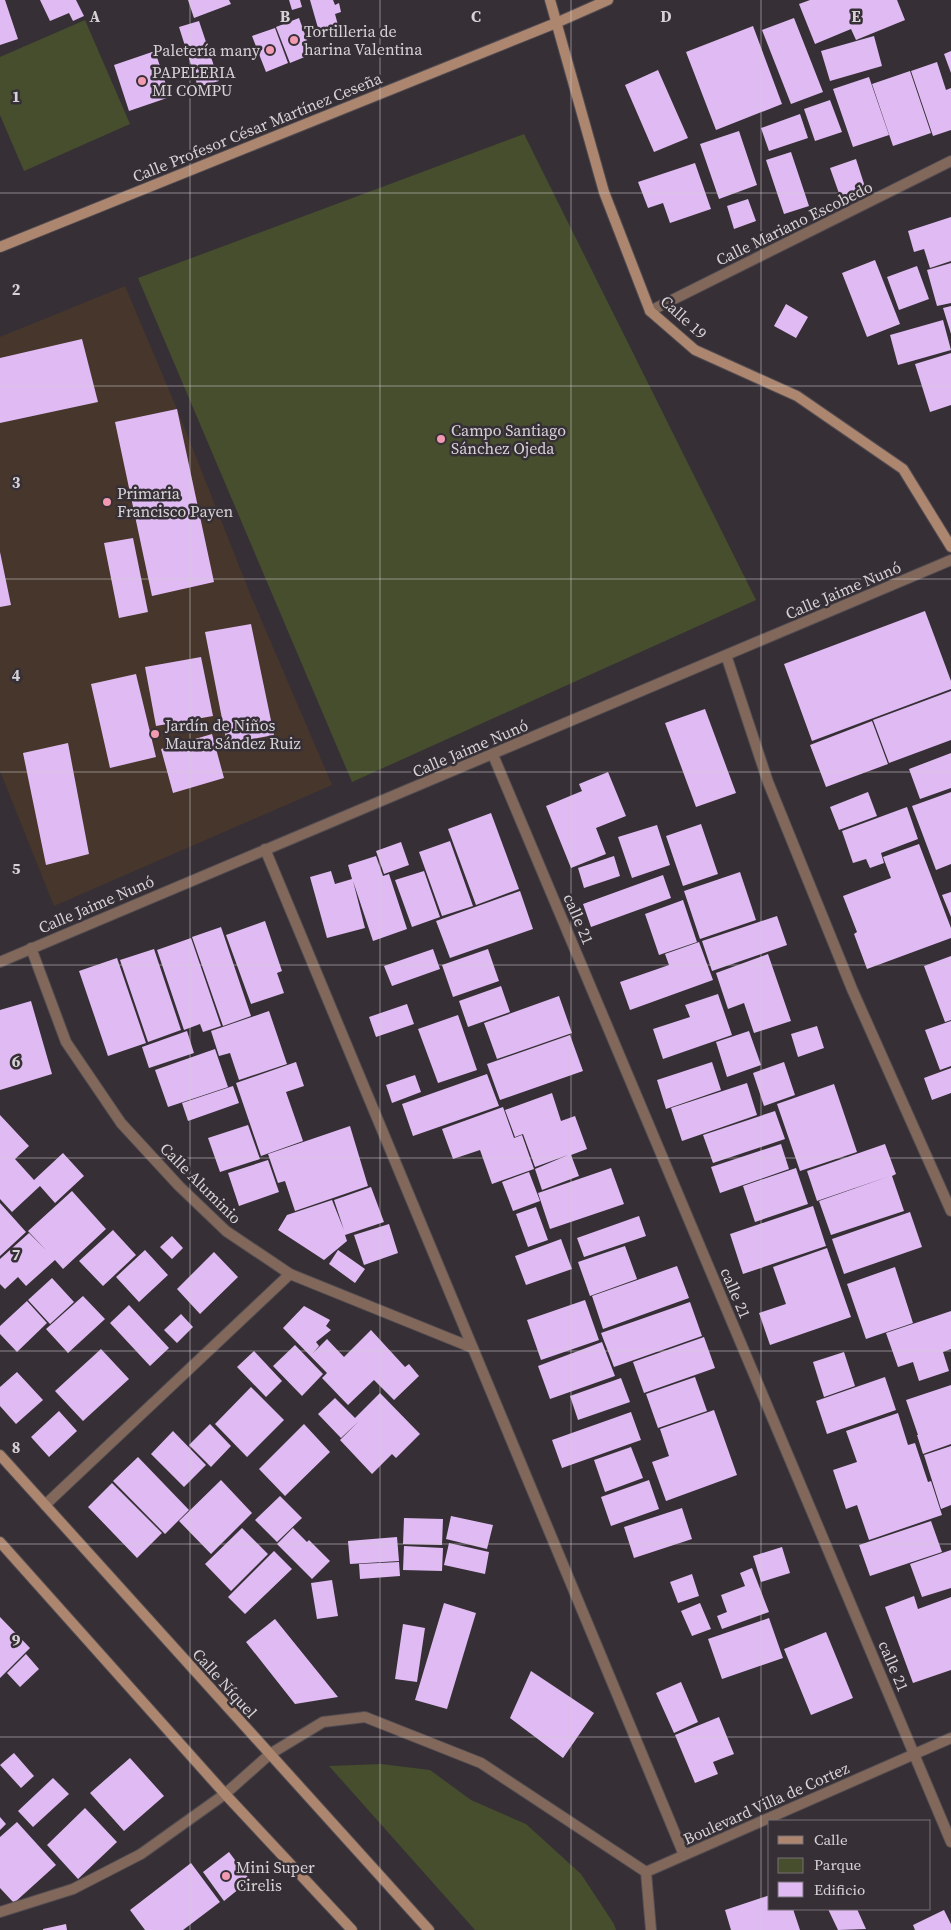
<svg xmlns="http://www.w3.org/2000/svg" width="951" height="1930" font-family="'Source Serif 4',serif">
	<rect width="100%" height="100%" fill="#363036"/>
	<path fill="#47362c" d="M125,286L177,409L251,596L332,785L54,906L0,771V337Z"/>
	<path fill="#464e2d" d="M85,20L130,124L24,171L0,115V57Z
		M524,134L756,600L352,782L138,278Z
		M381,1764L430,1770L471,1800L526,1824L581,1874L614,1924L616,1930H475L329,1766Z"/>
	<path fill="#e0bbf3" d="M0,0H5L18,39L0,45Z
		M40,0H76L84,16L73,21L69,13L50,21Z
		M188,0H229L231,4L194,18Z
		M289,0H300L302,7L292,10Z
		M310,0H333L335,5L339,3L341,12L335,14L339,29L320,35Z
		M810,0H897L905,20L856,40L851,29L815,44L799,4Z
		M299,18L312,54L290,63L276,27Z
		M794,18L823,92L791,104L762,30Z
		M199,21L219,81L198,87L179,27Z
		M753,26L782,104L716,130L686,52Z
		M275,28L288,63L266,72L252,36Z
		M874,36L882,66L830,81L821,51Z
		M155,51L170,97L129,111L114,65Z
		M951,51V73L944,54Z
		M937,62L946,90L951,88V130L933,136L911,71Z
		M658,70L688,138L654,152L625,85Z
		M910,71L931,133L893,146L872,84Z
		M869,77L889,135L853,147L833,89Z
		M830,100L842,132L815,141L804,109Z
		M800,114L808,138L769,151L761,128Z
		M739,131L757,185L719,199L700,144Z
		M791,152L809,206L784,214L766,160Z
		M856,159L866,190L841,199L830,168Z
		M695,163L711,209L670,223L663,203L648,208L638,182Z
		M748,199L756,221L734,229L727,206Z
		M951,217V261L930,268L924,249L914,252L908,231Z
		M875,260L900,324L867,337L842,273Z
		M951,263V303L937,306L927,270Z
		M917,266L929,299L899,310L887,277Z
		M786,304L808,317L796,338L774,326Z
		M951,306V334L943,308Z
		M943,320L951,350L898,365L890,335Z
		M82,339L98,402L0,423V358Z
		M951,353V405L930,412L915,364Z
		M177,409L214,582L152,596L115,422Z
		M133,538L148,612L119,618L104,543Z
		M0,552L11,605L0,607Z
		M925,611L951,681V689L812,741L784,664Z
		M251,624L274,735L227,744L205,632Z
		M201,657L213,716L156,726L145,667Z
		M136,674L156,757L110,768L91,684Z
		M951,691V740L889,763L873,720Z
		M705,709L736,793L696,807L665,723Z
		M872,721L888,764L826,787L810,745Z
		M212,734L224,778L173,793L161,749Z
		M68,743L89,854L46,865L23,753Z
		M951,753V788L920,799L909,769Z
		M608,772L626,816L596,828L606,854L571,868L546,806L582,791L579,784Z
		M868,792L877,816L839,830L830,807Z
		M951,792V864L936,870L912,806Z
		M907,807L918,839L881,853L884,863L870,868L866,859L853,863L842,831Z
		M491,813L519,889L476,905L448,829Z
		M701,824L718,874L683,886L666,836Z
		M657,825L670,865L632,878L618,837Z
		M450,841L473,906L442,916L419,852Z
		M401,842L409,865L384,874L376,851Z
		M919,844L951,928V938L867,969L854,934L857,932L843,896L891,878L883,857Z
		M376,856L383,876L389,874L407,929L373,941L353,881L365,928L327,938L310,877L331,871L335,884L352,879L348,865Z
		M614,856L620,876L584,888L578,868Z
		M424,871L440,917L412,927L395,880Z
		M740,872L756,920L700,939L684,891Z
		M663,875L671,898L591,927L583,904Z
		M520,891L533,929L450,958L436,921Z
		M951,892V917L942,895Z
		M683,900L697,942L659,955L645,914Z
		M777,916L787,945L712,971L702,941Z
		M265,921L282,971L277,973L284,993L251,1004L226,935Z
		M221,927L251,1016L223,1026L192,937Z
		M191,938L221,1026L203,1032L200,1024L184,1030L157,950Z
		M699,942L713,980L630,1010L620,982L669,965L665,954Z
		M154,949L181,1030L148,1042L120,960Z
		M433,949L440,969L392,986L384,966Z
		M488,949L499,981L453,997L442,965Z
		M768,954L791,1021L754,1033L744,1003L728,1009L716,973Z
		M951,956V1020L945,1022L924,966Z
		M117,958L146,1043L108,1056L79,971Z
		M501,986L510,1012L468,1027L459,1001Z
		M718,994L732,1035L663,1059L653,1029L690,1017L685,1005Z
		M559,996L572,1033L497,1059L484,1023Z
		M31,1001L52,1074L0,1090V1010Z
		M407,1004L414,1024L376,1037L369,1017Z
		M269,1011L287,1064L239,1080L230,1053L219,1056L211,1031Z
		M458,1015L477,1070L438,1083L418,1029Z
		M951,1021V1066L940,1070L925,1030Z
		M817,1026L824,1048L798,1057L791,1034Z
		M187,1031L194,1053L149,1068L142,1047Z
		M749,1031L761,1065L727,1077L716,1042Z
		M570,1035L583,1071L500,1100L487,1064Z
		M215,1049L228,1087L168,1107L155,1070Z
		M296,1062L304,1086L286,1092L303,1141L261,1156L236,1083Z
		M712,1062L721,1090L666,1109L657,1080Z
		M784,1062L795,1095L764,1106L753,1073Z
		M951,1068V1093L932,1100L924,1078Z
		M487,1074L499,1106L413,1136L402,1104Z
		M415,1075L421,1092L392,1103L386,1085Z
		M747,1083L757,1115L682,1141L671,1108Z
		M834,1084L857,1152L800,1171L777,1104Z
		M233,1086L239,1103L188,1121L182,1103Z
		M552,1093L561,1121L575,1116L587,1149L571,1155L579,1176L542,1190L535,1169L568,1155L535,1167L523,1134L515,1137L505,1110Z
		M503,1107L514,1138L522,1135L534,1169L492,1184L480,1150L453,1159L442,1129Z
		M775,1111L785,1139L713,1163L703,1135Z
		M0,1115L29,1146L15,1159L34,1180L63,1153L84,1176L55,1203L40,1186L12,1212L0,1199Z
		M248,1125L260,1159L220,1172L208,1138Z
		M350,1126L368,1186L295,1211L285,1181L278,1183L268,1154Z
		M781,1144L789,1169L720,1193L711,1167Z
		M885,1144L896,1174L892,1176L904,1211L831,1235L819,1201L890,1176L817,1201L807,1171Z
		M268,1160L279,1192L239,1206L228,1173Z
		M611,1168L624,1204L550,1229L538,1193Z
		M796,1168L808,1204L755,1222L743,1186Z
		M529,1172L540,1201L513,1211L502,1182Z
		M371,1187L384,1222L345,1235L347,1241L324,1260L278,1230L287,1215L332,1200L344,1230L334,1200Z
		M72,1191L106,1229L63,1269L55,1260L26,1286L18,1277L5,1289L0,1284V1259L29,1233L46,1250L28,1231Z
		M0,1203L26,1232L0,1256Z
		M813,1206L826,1246L743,1274L730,1234Z
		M536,1207L548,1240L528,1247L516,1214Z
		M910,1212L922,1247L844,1274L832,1239Z
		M639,1216L646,1236L584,1257L577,1238Z
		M389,1224L398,1253L364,1265L354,1235Z
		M113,1230L136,1255L103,1286L79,1261Z
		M172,1236L183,1248L172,1259L160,1247Z
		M561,1239L572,1269L526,1285L515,1256Z
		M625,1246L637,1279L590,1296L578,1262Z
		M827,1248L851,1317L770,1345L759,1313L786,1304L773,1267Z
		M145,1250L168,1275L139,1302L116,1277Z
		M338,1250L365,1269L355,1283L329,1264Z
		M214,1252L238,1277L200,1314L177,1289Z
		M677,1266L689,1298L603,1329L592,1296Z
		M895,1267L913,1323L866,1339L847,1284Z
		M52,1278L74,1302L50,1324L28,1300Z
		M83,1296L105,1319L68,1353L46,1329Z
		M585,1300L599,1340L541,1360L527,1320Z
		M27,1301L47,1323L17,1352L0,1334V1326Z
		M690,1302L702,1336L614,1367L601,1333Z
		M129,1305L169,1348L150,1366L110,1323Z
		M304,1306L330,1320L326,1326L331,1330L316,1342L319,1346L313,1353L327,1339L344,1357L371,1330L405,1367L409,1364L419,1376L394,1400L374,1380L348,1405L322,1378L327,1373L283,1328Z
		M951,1311V1349L943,1352L949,1371L919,1381L913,1362L898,1367L886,1333Z
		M181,1314L193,1327L177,1343L164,1330Z
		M704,1337L715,1368L644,1393L633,1362Z
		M602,1342L615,1376L550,1399L538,1366Z
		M295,1345L323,1374L302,1396L273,1366Z
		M101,1349L129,1379L83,1421L55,1391Z
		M254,1351L282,1381L266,1397L237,1367Z
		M844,1352L855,1386L824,1397L813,1362Z
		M17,1372L43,1400L16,1424L0,1406V1387Z
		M695,1377L707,1411L658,1428L646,1394Z
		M885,1377L896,1410L827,1434L816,1401Z
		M621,1378L630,1402L578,1420L570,1396Z
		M951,1385V1444L923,1454L917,1435H918L906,1400Z
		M251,1387L284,1420L247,1457L215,1424Z
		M380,1393L420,1434L396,1458L392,1454L372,1474L340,1440L359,1421L341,1438L318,1414L335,1398L355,1418Z
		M714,1410L737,1475L666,1501L652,1462L669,1456L660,1429Z
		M59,1411L77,1431L49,1457L31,1437Z
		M631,1412L641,1440L562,1468L552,1440Z
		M898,1413L908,1445L915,1443L928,1482L931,1481L942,1515L869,1540L857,1505L846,1509L833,1470L857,1462L846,1431Z
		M210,1424L231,1446L211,1467L189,1445Z
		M304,1424L330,1452L285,1496L259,1469Z
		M173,1431L206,1465L184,1487L151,1454Z
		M951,1446V1505L941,1509L924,1455Z
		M631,1447L643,1478L605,1492L594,1460Z
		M138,1457L189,1510L165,1534L113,1481Z
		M221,1480L252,1513L211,1554L179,1521Z
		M649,1480L659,1509L611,1526L601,1497Z
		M112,1483L162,1533L137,1558L88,1507Z
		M280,1496L302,1518L277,1542L255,1520Z
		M682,1508L692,1539L634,1558L624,1527Z
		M451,1516L493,1525L487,1549L446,1539Z
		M404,1518L443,1519L442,1545L403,1544Z
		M931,1521L942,1552L870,1576L859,1545Z
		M242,1528L268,1554L231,1591L205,1564Z
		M293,1528L307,1542L309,1540L330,1561L312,1579L277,1544Z
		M397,1537L399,1561L350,1564L348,1541Z
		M449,1543L489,1552L485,1574L444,1565Z
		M404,1546L443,1548L442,1571L403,1570Z
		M782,1547L790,1573L761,1582L753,1556Z
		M951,1550V1588L922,1597L910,1564Z
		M274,1551L292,1569L245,1614L228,1597Z
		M399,1562L400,1576L360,1579L359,1564Z
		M752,1568L769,1612L722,1629L717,1616L727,1612L721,1595L745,1586L740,1573Z
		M692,1574L699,1596L678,1603L670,1582Z
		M332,1580L338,1616L317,1619L311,1583Z
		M914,1596L918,1609L951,1597V1670L913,1683L885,1607Z
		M444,1603L476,1613L447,1709L415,1700Z
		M700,1603L711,1629L692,1636L681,1611Z
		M0,1617L30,1648L0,1678Z
		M769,1618L783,1658L722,1679L708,1639Z
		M275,1619L338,1697L295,1704L246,1642Z
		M403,1624L425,1628L417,1682L395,1679Z
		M826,1632L853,1698L811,1715L784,1649Z
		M26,1654L39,1669L20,1687L7,1673Z
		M531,1671L594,1713L563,1758L510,1718Z
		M681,1682L698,1722L674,1733L656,1693Z
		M719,1717L734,1754L713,1762L718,1774L695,1783L675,1735Z
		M14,1753L34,1776L21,1788L0,1765Z
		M130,1758L164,1796L124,1831L90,1793Z
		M53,1778L69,1794L33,1827L18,1811Z
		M85,1808L117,1842L78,1879L47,1845Z
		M0,1817L6,1824L0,1830Z
		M17,1822L56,1865L14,1903L0,1888V1837Z
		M229,1852L250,1880L224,1901L203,1872Z
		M191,1863L220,1902L183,1930H145L130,1910Z
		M770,1895V1909H793L800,1930H731L725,1910Z
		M828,1909H857L866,1929L838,1930Z
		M944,1910L951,1924V1930H915L913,1925Z
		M66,1924L67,1930H43V1929Z"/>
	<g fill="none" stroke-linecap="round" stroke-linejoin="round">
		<defs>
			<path id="street" d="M650,311L951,161
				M726,655L768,782L852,989L951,1211
				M493,755L951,1842
				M265,849L684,1855
				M31,948L66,1042L121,1123L179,1186L226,1231L290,1274L473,1348
				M0,962L951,560
				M45,1505L290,1274
				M0,1912L73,1889L141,1854L225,1794L270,1754L323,1722L365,1717L481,1763L646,1872
				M651,1930L646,1872L951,1738"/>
			<path id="secondary" d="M550,0L604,192L650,311L695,350L797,396L903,469L951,547
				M0,247L556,23L608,0
				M0,1455L429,1930
				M0,1542L225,1794L352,1930"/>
		</defs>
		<use href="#street" stroke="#534d53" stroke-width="12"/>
		<use href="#secondary" stroke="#534d53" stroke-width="12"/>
		<use href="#street" stroke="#81685a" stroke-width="10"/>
		<use href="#secondary" stroke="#ac866f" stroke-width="10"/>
	</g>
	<path fill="none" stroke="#d6d2d6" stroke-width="1" stroke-opacity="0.55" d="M190,0V1930M380,0V1930M571,0V1930M761,0V1930M0,193H951M0,386H951M0,579H951M0,772H951M0,965H951M0,1158H951M0,1351H951M0,1544H951M0,1737H951"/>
	<g fill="#f19ab1" stroke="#363036" stroke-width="2">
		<circle cx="294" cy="40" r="5"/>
		<circle cx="270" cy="50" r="5"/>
		<circle cx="142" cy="81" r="5"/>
		<circle cx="441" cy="439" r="5"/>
		<circle cx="107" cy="502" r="5"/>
		<circle cx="155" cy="734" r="5"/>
		<circle cx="226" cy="1876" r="5"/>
	</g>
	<g text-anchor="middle" stroke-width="5" stroke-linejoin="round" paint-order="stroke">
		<g font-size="16" fill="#d6d2d6" stroke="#363036" text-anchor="start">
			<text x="304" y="37">Tortilleria de<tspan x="304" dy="18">harina Valentina</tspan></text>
			<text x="260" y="56" text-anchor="end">Paletería many</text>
			<text x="152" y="78">PAPELERIA<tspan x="152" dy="18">MI COMPU</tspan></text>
			<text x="451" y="436">Campo Santiago<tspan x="451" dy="18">Sánchez Ojeda</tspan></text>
			<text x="117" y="499">Primaria<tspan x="117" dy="18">Francisco Payen</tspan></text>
			<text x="165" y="731">Jardín de Niños<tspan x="165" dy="18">Maura Sández Ruiz</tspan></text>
			<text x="236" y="1873">Mini Super<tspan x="236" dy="18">Cirelis</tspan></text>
		</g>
		<g font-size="16" fill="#d6d2d6" stroke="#363036">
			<text transform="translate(257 127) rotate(-22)" y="6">Calle Profesor César Martínez Ceseña</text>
			<text transform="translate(794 223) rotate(-26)" y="6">Calle Mariano Escobedo</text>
			<text transform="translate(684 317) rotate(42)" y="6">Calle 19</text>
			<text transform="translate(843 590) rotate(-23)" y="6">Calle Jaime Nunó</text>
			<text transform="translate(470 748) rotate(-23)" y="6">Calle Jaime Nunó</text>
			<text transform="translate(96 904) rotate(-23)" y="6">Calle Jaime Nunó</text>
			<text transform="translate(579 919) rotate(67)" y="6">calle 21</text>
			<text transform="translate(201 1183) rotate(45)" y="6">Calle Aluminio</text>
			<text transform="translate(736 1293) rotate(67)" y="6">calle 21</text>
			<text transform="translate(894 1666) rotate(67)" y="6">calle 21</text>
			<text transform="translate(225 1683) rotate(48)" y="6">Calle Níquel</text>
			<text transform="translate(766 1803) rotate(-24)" y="6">Boulevard Villa de Cortez</text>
		</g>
	</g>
	<g font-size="16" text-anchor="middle" font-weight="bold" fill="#d6d2d6" stroke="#363036" stroke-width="5" stroke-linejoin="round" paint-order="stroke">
		<text x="95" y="22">A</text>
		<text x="285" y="22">B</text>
		<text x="476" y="22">C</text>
		<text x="666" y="22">D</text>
		<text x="856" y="22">E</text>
		<text x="16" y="102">1</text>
		<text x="16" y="295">2</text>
		<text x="16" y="488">3</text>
		<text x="16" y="681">4</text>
		<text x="16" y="874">5</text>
		<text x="16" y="1067">6</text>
		<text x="16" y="1260">7</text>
		<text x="16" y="1453">8</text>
		<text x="16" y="1646">9</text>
	</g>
	<rect x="768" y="1820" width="162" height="90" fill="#363036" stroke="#767176"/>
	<rect x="778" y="1836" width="25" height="8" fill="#ac866f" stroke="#767176"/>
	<text x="814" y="1845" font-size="15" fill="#d6d2d6">Calle</text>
	<rect x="778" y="1858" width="25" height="15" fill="#464e2d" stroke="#767176"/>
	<text x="814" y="1870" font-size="15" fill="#d6d2d6">Parque</text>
	<rect x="778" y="1882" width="25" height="15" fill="#e0bbf3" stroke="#767176"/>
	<text x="814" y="1895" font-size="15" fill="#d6d2d6">Edificio</text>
</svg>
